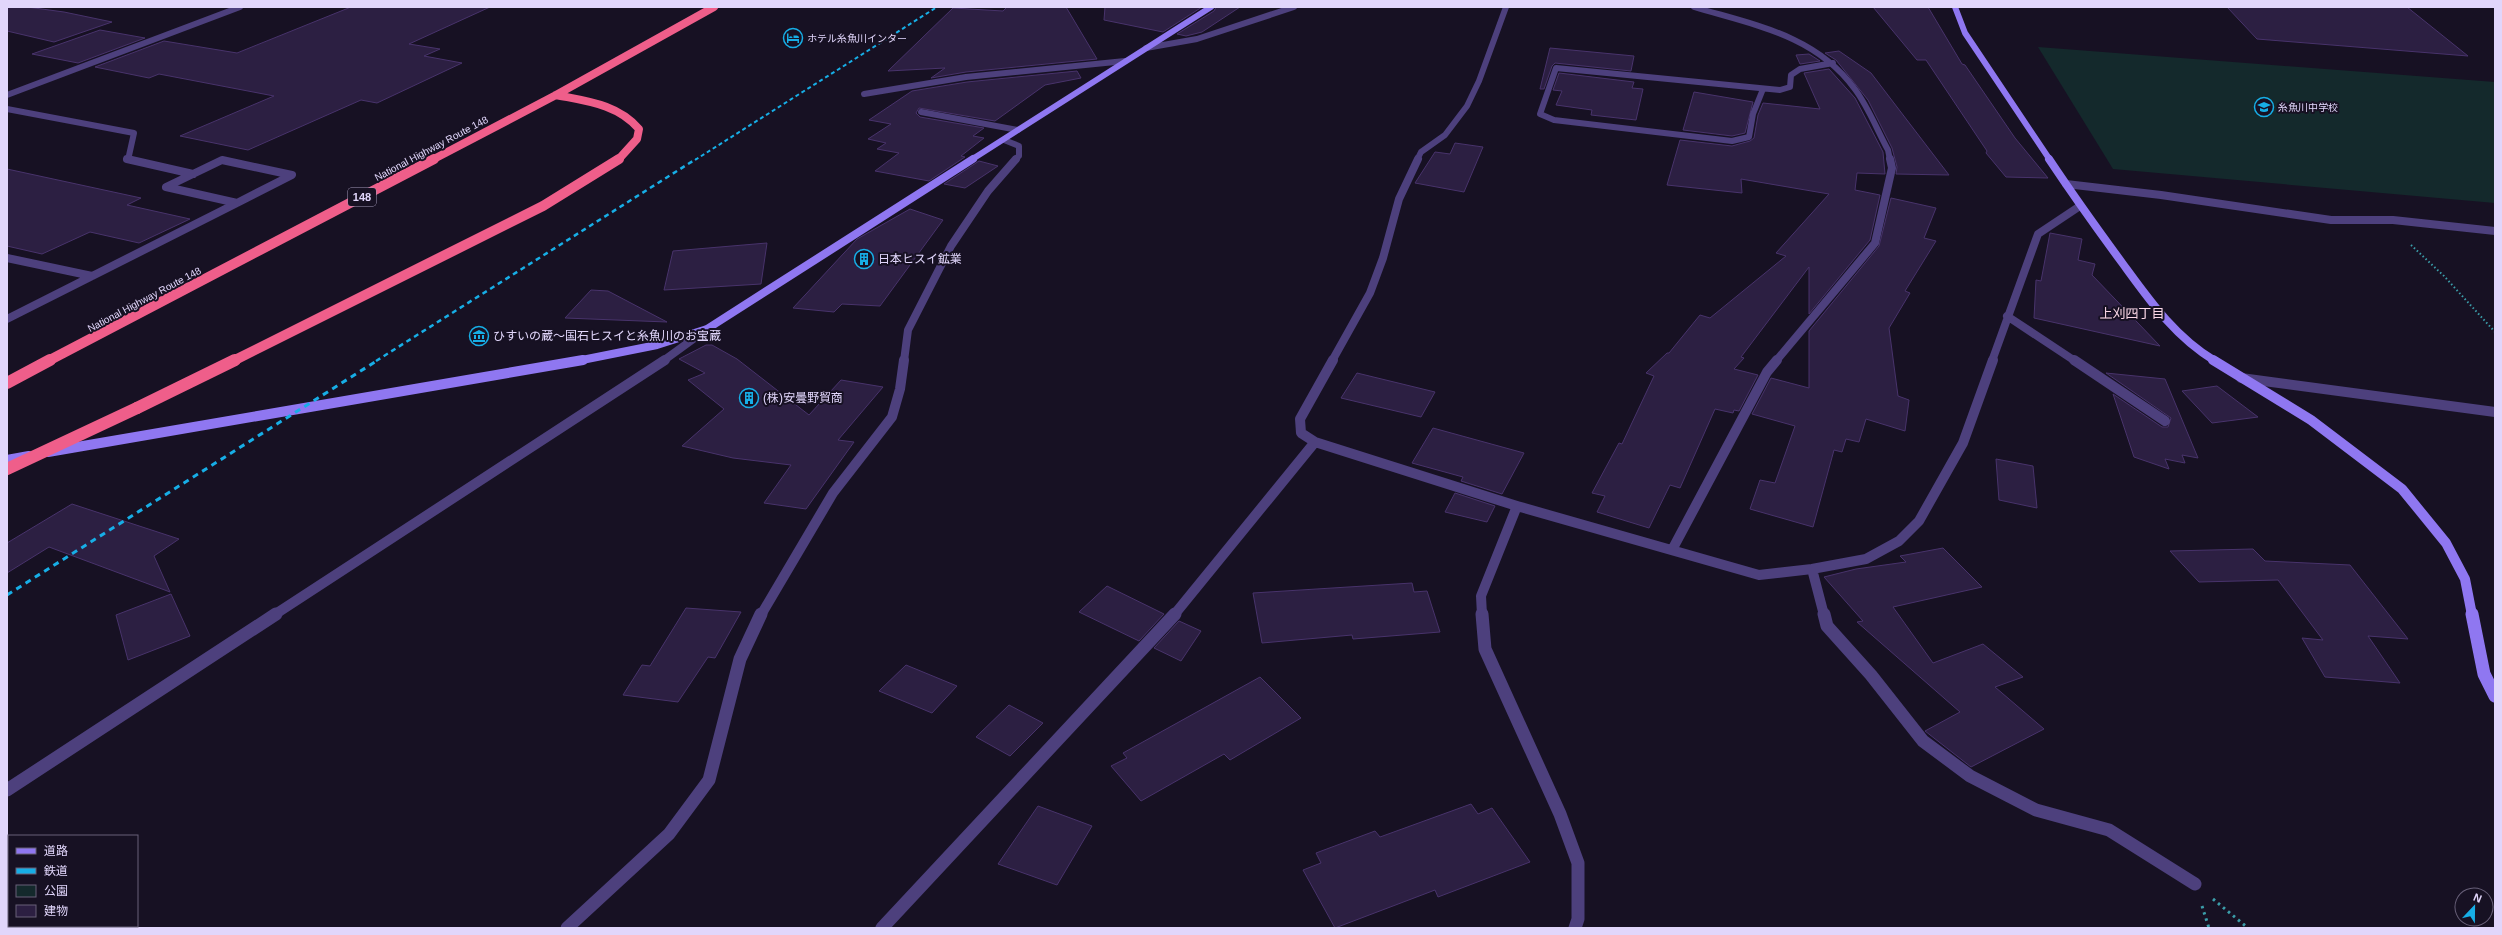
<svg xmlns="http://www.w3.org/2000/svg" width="2502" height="935" font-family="Arial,'Noto Sans JP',sans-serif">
	<rect width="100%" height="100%" fill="#171123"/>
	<path fill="#14292c" d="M2038,47L2495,82V203L2113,169Z"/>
	<path fill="#2c1f42" stroke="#48336b" d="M7,7H27L64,12L112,22L54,42L7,31Z
		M351,7H490L409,44L440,49L424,56L462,63L377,103L361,100L248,150L180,136L274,96L159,74L149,78L95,67L164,41L237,53Z
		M1007,7H1066L1097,59L966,72L931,78L945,68L888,71L953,8L1003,11Z
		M1105,7H1202L1163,32L1104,20Z
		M1216,7H1240L1202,32L1186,36L1177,34L1214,11Z
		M1873,7H1928L1962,64L1965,65L2015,138L2048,178L2006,177L1986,153L1987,151L1926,60H1917Z
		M2227,7H2407L2468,56L2257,39Z
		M100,30L145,38L78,63L32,54Z
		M1550,48L1634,56L1631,71L1555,63L1552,66L1544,89H1540Z
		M1839,51L1871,73L1949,175L1896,174L1897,167L1892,148L1868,100L1836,60L1825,53Z
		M1809,54L1820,61L1800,64L1796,55Z
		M1829,69L1855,98L1883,152L1885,174L1857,173L1855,190L1880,195L1870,240L1809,314V267L1741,357L1744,358L1734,369L1758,375L1739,411L1734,410L1733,413L1715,409L1680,488L1670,485L1649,528L1597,512L1605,496L1592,493L1619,443L1622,444L1654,376L1646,373L1667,353H1669L1700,315L1710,318L1786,256L1776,253L1829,194L1741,179L1742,193L1667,185L1680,140L1732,146L1750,141L1754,138L1758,115L1763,103L1820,109L1804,73Z
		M1077,71L1081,78L1045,85L995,121L919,108L916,113L920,117L984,128L973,136L984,138L961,156L965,157L929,181L875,171L899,153L877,149L886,143L868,139L891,124L869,120L912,91L967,82Z
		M1559,73L1634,82L1632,88L1643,89L1636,120L1591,115L1592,110L1556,105L1562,91L1553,90Z
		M1694,92L1753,102L1745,133L1732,136L1683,130Z
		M1455,143L1483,147L1464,192L1415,183L1435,152L1450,154Z
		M979,161L998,166L965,188L944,184Z
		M7,169L141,198L127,205L190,219L139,243L90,232L42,254L7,246Z
		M1891,198L1936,208L1924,238L1936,241L1905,291L1910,293L1889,328L1898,396L1909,400L1905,431L1866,419L1859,442L1846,439L1842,452L1834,450L1813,527L1750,509L1760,480L1775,483L1795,426L1752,414L1771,378L1809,388V331L1879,246Z
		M910,209L943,220L880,306L842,304L834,312L793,308L857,239Z
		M2050,233L2082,239L2078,260L2095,264L2092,275L2160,346L2034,318L2036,280L2041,281Z
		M767,243L761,284L664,290L673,251Z
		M591,290L608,291L667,322L565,318Z
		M706,345H712L737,359L809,415L841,380L883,387L838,440L854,442L806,509L764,503L791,465L733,458L682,446L724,409L688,380L705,373L679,359Z
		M1357,373L1435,392L1421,417L1341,398Z
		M2106,373L2165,379L2198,458L2182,455L2185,463L2165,459L2169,469L2134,457L2113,394L2162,427H2168L2171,418Z
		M2217,386L2258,417L2212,423L2182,391Z
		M1433,428L1524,453L1502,494L1461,481L1463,477L1412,463Z
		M1996,459L2033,466L2037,508L1999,500Z
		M1455,493L1495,506L1487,522L1445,512Z
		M72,504L179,539L154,556L170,592L49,547L7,573V543Z
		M1943,548L1982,587L1893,607L1933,663L1983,644L2023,677L1995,687L2044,729L1971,767L1925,731L1960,712L1857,622L1863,621L1824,577L1856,569L1906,562L1900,556Z
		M2253,549L2265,561L2350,565L2408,639L2368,636L2400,683L2325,677L2302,638L2323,640L2278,580L2199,582L2170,551Z
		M1412,583L1414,592L1427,591L1440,632L1353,639L1352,635L1262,643L1253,593Z
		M1107,586L1164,614L1139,641L1079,612Z
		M171,594L190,636L128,660L116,615Z
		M686,608L741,612L715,658L708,657L678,702L623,695L642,665L650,666Z
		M1179,621L1201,631L1181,661L1154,648Z
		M906,665L957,686L932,713L879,691Z
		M1260,677L1301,718L1230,760L1224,754L1141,801L1111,766L1127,758L1123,753Z
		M1009,705L1043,723L1010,756L976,737Z
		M1471,804L1478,814L1492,808L1530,862L1438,897L1435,890L1335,928L1303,870L1321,863L1316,853L1375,831L1380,837Z
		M1038,806L1092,826L1057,885L998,864Z"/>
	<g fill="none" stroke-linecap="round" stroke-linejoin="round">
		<path stroke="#3b9eaa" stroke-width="2" stroke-dasharray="1.5 2.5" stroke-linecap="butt" d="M2411,245L2444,276L2495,332"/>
		<path stroke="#3b9eaa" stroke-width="3" stroke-dasharray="2.5 4" stroke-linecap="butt" d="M2213,899L2248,928
			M2202,906L2209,928"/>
		<path stroke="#4d407d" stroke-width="6" d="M864,94L966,77L1125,61
			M7,95L240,7
			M7,109L134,133L128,160
			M921,112L1018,130"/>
		<path stroke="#4d407d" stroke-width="8" d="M127,159L193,174
			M222,160L292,175L237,203L166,187Z
			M7,258L92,276
			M7,319L237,203"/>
		<path stroke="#4d407d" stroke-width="6" d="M1694,7C1754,25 1815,35 1854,88C1868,106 1877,130 1888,150L1890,160
			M1146,48L1197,39L1294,7
			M1763,89L1753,114L1749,137L1732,141L1554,120L1540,114L1556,68L1780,90L1790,87L1791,75L1800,69L1833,63
			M1004,140L1019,146V156L1015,160
			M1417,160L1421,152L1445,135L1467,106L1479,81L1506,7"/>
		<path stroke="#4d407d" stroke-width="8" d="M2066,184L2161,195L2331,220H2393L2495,231
			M2007,316L2075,361
			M663,361L707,329
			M904,361L908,330L951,246L988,191L1016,159
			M1332,361L1370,293L1383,258L1399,199L1418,159
			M1776,361L1875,243L1892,168L1890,159
			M1992,361L2038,234L2080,206"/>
		<path stroke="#4d407d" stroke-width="10" d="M1333,360L1300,419L1301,433L1315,442L1517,506L1759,575L1812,569L1866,559L1899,541L1919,521L1963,443L1993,360
			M2074,360L2165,421
			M2241,378L2495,412
			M1672,550L1767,372L1777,360
			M1812,569L1824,615
			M274,615L665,360
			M761,615L833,493L892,417L900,389L904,360
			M1174,615L1315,442
			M1482,615L1481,596L1517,506"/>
		<path stroke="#4d407d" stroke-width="13" d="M1482,614L1485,649L1560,814L1578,863V919L1575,928
			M1824,614L1827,626L1871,675L1923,741L1970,776L2036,810L2109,830L2195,884
			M7,790L276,614
			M567,928L669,834L709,780L740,659L761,614
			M882,928L1175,614"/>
		<path stroke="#8f77f1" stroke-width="6" d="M1955,7L1965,33L2050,160
			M971,160L1211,7"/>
		<path stroke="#8f77f1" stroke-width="8" d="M2049,159C2073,195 2098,230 2123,264C2150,301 2175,337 2215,361
			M577,361L657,345L707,329L973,159"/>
		<path stroke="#8f77f1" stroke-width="10" d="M2213,360L2311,420L2402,489L2446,543L2465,579L2472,615
			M48,452L583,360
			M7,460L29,456"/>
		<path stroke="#8f77f1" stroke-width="13" d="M2472,614L2484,674L2495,696"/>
		<path stroke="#ef5e8a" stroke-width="8" d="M556,95C586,101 618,104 639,129L637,139L618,160
			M432,160L556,95L714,7"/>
		<path stroke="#ef5e8a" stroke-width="10" d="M48,361L434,159
			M233,361L543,206L619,159"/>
		<path stroke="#ef5e8a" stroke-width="12" d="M7,383L50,360
			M137,408L235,360"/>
		<path stroke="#17aee6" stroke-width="2" stroke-dasharray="4 3" stroke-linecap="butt" d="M695,160L937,7"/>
		<path stroke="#17aee6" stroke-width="2.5" stroke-dasharray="5 4" stroke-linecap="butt" d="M376,361L696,159"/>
		<path stroke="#17aee6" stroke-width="3" stroke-dasharray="6 5" stroke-linecap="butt" d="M7,595L378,360"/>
		<path stroke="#ef5e8a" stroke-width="12" d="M7,469L137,408"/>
	</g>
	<defs>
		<symbol id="hotel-ring" viewBox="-11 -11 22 22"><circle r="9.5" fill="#171123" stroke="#17aee6" stroke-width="1.5"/><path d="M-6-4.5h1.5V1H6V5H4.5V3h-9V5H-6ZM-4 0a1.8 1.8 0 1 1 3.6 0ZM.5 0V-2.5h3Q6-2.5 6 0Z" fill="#17aee6"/></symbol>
		<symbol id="school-ring" viewBox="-11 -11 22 22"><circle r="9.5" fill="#171123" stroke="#17aee6" stroke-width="1.5"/><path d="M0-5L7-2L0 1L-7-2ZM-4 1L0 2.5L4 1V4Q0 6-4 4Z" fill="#17aee6"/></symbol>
		<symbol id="building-ring" viewBox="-11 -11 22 22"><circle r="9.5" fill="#171123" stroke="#17aee6" stroke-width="1.5"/><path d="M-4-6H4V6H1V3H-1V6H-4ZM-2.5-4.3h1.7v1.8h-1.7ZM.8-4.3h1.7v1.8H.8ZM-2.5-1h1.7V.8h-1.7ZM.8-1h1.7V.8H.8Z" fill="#17aee6"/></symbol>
		<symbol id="museum-ring" viewBox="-11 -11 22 22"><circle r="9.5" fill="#171123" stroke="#17aee6" stroke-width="1.5"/><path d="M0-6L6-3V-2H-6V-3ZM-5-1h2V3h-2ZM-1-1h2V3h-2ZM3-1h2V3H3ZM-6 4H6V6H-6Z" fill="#17aee6"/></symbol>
	</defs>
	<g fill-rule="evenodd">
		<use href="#hotel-ring" x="782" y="27" width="22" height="22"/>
		<use href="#school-ring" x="2253" y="96" width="22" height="22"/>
		<use href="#building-ring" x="853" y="248" width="22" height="22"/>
		<use href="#museum-ring" x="468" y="325" width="22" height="22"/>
		<use href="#building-ring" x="738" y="387" width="22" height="22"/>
	</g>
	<g text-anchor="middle" stroke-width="4" stroke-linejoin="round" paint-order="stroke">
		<g font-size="10" fill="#e1d6fb" stroke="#171123" text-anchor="start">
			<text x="807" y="42">ホテル糸魚川インター</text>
			<text x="2278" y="111">糸魚川中学校</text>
		</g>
		<g font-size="10" fill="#e1d6fb" stroke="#171123">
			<text transform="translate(431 148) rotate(-28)" y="4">National Highway Route 148</text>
			<text transform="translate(144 299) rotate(-28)" y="4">National Highway Route 148</text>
		</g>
		<rect fill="#171123" stroke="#a49bba" stroke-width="1" x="348" y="188" width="28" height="18" rx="3"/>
		<g font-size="11" font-weight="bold" fill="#e1d6fb">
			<text x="362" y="201">148</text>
		</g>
		<g font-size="12" fill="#e1d6fb" stroke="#171123" text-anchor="start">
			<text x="878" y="263">日本ヒスイ鉱業</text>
			<text x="493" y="340">ひすいの蔵～国石ヒスイと糸魚川のお宝蔵</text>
			<text x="763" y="402">(株)安曇野貿商</text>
		</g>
		<g font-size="13" fill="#fbd8e8" stroke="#171123">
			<text x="2132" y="318">上刈四丁目</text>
		</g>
	</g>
	<rect width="2502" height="935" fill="none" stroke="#e1d6fb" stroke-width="16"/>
	<rect x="8" y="835" width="130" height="92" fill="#171123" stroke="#686079"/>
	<rect x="16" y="848" width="20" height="6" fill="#8f77f1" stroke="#686079"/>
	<text x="44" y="855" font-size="12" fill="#e1d6fb">道路</text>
	<rect x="16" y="868" width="20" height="6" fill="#17aee6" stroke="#686079"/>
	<text x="44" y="875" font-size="12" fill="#e1d6fb">鉄道</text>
	<rect x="16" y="885" width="20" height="12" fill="#14292c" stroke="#686079"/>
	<text x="44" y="895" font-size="12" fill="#e1d6fb">公園</text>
	<rect x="16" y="905" width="20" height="12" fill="#2c1f42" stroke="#686079"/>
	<text x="44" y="915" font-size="12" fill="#e1d6fb">建物</text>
	<g transform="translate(2474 907) rotate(22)"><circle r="19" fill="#171123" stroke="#686079"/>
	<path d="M0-3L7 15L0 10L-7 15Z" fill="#17aee6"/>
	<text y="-6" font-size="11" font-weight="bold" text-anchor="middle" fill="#e1d6fb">N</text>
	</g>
</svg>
